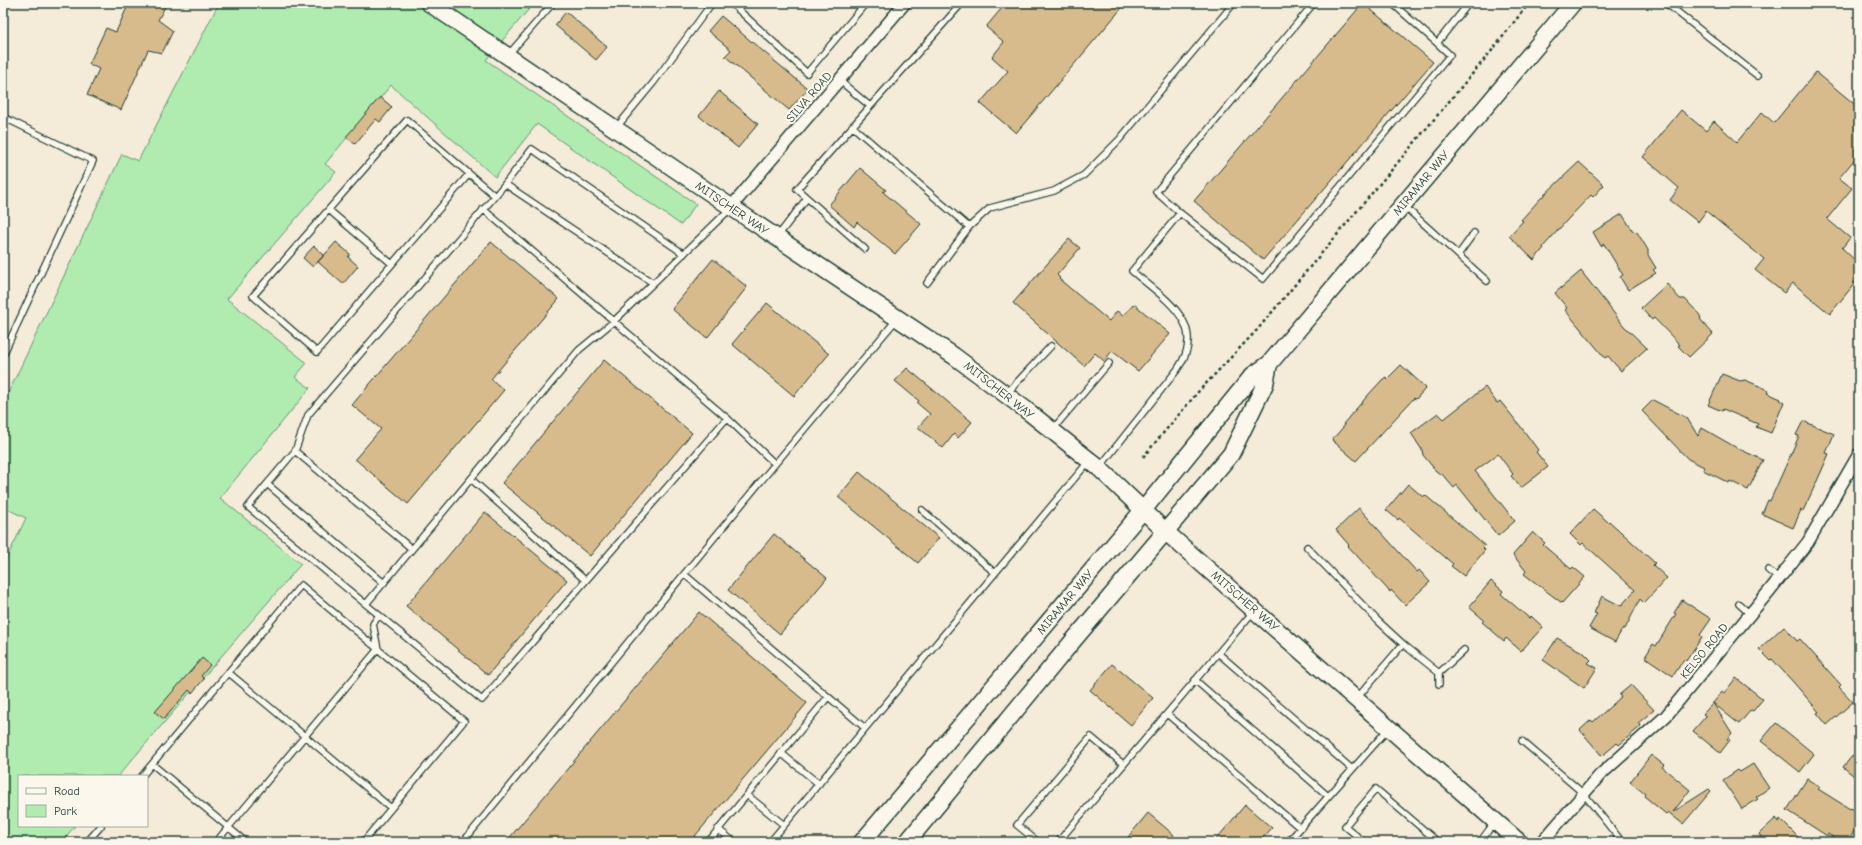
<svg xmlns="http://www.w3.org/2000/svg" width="1862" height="845" font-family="'Comic Neue',sans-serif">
	<rect width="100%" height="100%" fill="#f4ebd9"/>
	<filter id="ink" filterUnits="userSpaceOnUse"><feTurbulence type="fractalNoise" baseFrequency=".025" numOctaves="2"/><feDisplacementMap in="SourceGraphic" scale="8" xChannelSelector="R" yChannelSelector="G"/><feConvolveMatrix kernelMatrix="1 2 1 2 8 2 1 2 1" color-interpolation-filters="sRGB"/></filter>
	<g filter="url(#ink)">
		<path fill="#b0ebb0" stroke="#689472" d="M219,3H534L486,60L696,204L681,225L537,124L495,177L391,85L325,164L336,172L227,299L307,363L295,377L310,388L220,498L301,564L118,776H19V826H75L61,842H3V566L26,518L3,507V404L122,154L138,161Z"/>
		<path fill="#d7bb8c" stroke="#1f3d34" d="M129,3H167L158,20L173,31L162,53L148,50L121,110L87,95L99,69L89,64L106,28L116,32Z
			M1006,3H1126L1016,133L980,103L1008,71L992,57L1004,42L986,27Z
			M1363,3L1433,62L1263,260L1194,201Z
			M566,12L607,47L596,60L555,25Z
			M721,16L808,89L789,110L725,56L731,50L708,31Z
			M1816,72L1859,108V154L1839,178L1852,188L1827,219L1850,238L1842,248L1859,264V278L1830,314L1793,283L1784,293L1755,270L1764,259L1706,211L1698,222L1670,200L1679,188L1643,157L1681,110L1706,131L1714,121L1737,142L1762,112L1774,123Z
			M719,91L758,124L738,148L699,116Z
			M380,97L392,107L380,122L376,119L355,144L346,137Z
			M1579,162L1604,185L1593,197L1591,195L1568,219L1543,247L1544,248L1534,260L1509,236L1523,221L1521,220L1540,199Z
			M860,168L886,190L883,192L921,224L895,254L857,222L854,227L829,205Z
			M1622,214L1633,231L1637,232L1648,250V255L1656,268L1653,270L1656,273L1628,290L1620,277L1623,275L1604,244L1601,246L1593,232Z
			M1069,239L1080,248L1057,275L1060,278L1059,279L1109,321L1117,311L1123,316L1134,304L1170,334L1138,371L1112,351L1104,361L1095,353L1084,366L1013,303Z
			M336,242L350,254L348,257L358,266L343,284L318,262Z
			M491,242L559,299L491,379L504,390L408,504L355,459L381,429L352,405Z
			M314,246L324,255L313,267L303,258Z
			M713,259L747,287L707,338L672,309Z
			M1581,271L1624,326L1647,348L1621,371L1608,356L1605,358L1565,310L1567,308L1555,293Z
			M1667,284L1680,299H1685L1699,314L1701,318L1700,319L1713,334L1689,357L1678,346L1680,345L1654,318L1652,320L1641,308Z
			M767,303L829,354L794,396L732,344Z
			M604,360L692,433L590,556L502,483Z
			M1401,365L1426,388L1416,399L1414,398L1356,461L1332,440L1345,425L1343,424L1370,393L1382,380L1386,377L1387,379Z
			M907,368L972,422L958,438L954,434L943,448L918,427L930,414L917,403L919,401L895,381Z
			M1722,374L1740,381L1745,380L1764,388L1768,391L1767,393L1781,399L1780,400L1784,402L1771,433L1756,427L1758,424L1723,409L1722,411L1708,405Z
			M1485,387L1497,403L1500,401L1521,427L1538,450L1536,452L1548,467L1521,488L1511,476L1513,474L1498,454L1475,471L1515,521L1498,536L1457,485L1454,488L1441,473L1440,474L1436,471L1423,455L1422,450L1411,433L1438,413L1444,419Z
			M1653,400L1687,418L1698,436L1702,428L1737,448L1763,460L1748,490L1730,481L1729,483L1703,470L1704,467L1688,459L1642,411Z
			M1803,421L1834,434L1826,453L1829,454L1817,481L1803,511L1801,510L1793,528L1762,514L1768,500L1770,501L1799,436L1796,435Z
			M859,472L939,538L918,563L838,497Z
			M1408,484L1423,497L1425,495L1485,546L1483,548L1485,550L1464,576L1451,566L1453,564L1399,518L1398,520L1386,510Z
			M1359,508L1417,572L1419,570L1430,582L1405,605L1391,590L1390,592L1348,546L1349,545L1336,530Z
			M1593,509L1608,522L1609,521L1655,563L1653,565L1667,578L1644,603L1640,599L1625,629L1623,628L1615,642L1589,628L1597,614L1594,613L1602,596L1621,606L1635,590L1583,543L1581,545L1570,534Z
			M485,512L567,580L488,675L406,606Z
			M1533,532L1545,543L1543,545L1571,569L1573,567L1585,577L1562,603L1524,574L1526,571L1513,555Z
			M774,534L827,578L780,634L728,590Z
			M1491,581L1503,591L1501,594L1529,618L1531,616L1543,627L1521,651L1506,638L1504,641L1482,622L1484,620L1469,607Z
			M1682,600L1711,619L1700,635L1702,637L1686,661L1684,659L1673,676L1645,657L1653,644L1656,646L1676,614L1674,613Z
			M699,612L807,703L690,842H506Z
			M1784,626L1797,641L1800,639L1841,685L1839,687L1853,702L1827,725L1817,713L1819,712L1794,683L1772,659L1770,660L1759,649Z
			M1557,638L1584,653L1591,660L1588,663L1597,668L1584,688L1543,660Z
			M202,658L210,665L201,676L204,679L192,693L189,690L164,719L155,712Z
			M1112,664L1153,698L1131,725L1090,690Z
			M1736,678L1763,699L1753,711L1751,710L1739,724L1713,703L1722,692L1724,693Z
			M1631,685L1654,710L1638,723L1641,726L1619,745L1617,743L1602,756L1580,730L1591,720L1593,722L1621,697L1619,695Z
			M1713,703L1732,733L1727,739L1730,740L1720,753L1693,731L1706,716L1703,714Z
			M1776,723L1814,754L1800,772L1761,741Z
			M1859,748V780L1843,767Z
			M1651,755L1664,765L1662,767L1690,790L1673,812L1709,789L1711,791L1683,824L1668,812L1666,814L1644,796L1645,794L1630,782Z
			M1753,764L1769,788L1756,797L1758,799L1742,809L1723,780L1738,770L1740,772Z
			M1807,779L1820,787L1818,789L1850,809L1851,808L1859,813V824L1847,842H1841L1828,834L1827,836L1787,810Z
			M1245,805L1272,828L1259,842H1214Z
			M1148,813L1174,835L1168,842H1124Z
			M1776,818L1779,822L1780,819L1803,842H1764L1759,834Z"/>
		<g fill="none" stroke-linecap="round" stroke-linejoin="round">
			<defs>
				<path id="lane" d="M731,3L807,73L866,3
					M1392,3L1437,43L1469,3
					M1666,3L1758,76
					M509,54L553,3
					M840,81L870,106
					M3,117L93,161L3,355
					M852,126L969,227
					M616,128L654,82L712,3
					M495,196L505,184
					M1404,206L1487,281
					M483,209L727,418L775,464
					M329,210L392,264
					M1180,213L1263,279L1450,55L1437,43
					M778,236L807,198
					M865,249L797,189L962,3
					M1458,255L1474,233
					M653,283L505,184L532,149L684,254
					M927,283L969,227L990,208L1054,191L1084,175L1119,140L1234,3
					M1007,393L1051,346
					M1053,429L1109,363
					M295,451L308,415L495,196L407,120L253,296L317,352L469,174
					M1099,468L1177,370C1210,324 1163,298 1132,271L1180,213L1156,192L1314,3
					M471,479L585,580
					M267,484L248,507L482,700L727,418
					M922,510L995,573
					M1307,547L1377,620L1403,644L1439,673
					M1768,570L1779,579
					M684,574L865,728
					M384,583L267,484L295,451L412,549
					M366,604L579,350L613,322L731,208
					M1739,604L1750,614
					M1218,653L1352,769
					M229,673L391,808
					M1195,680L1328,796
					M1439,684V673L1464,650
					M1357,698L1403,644
					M1167,714L1300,828
					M1522,741L1584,794L1622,842
					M781,753L819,784
					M152,764L246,842
					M142,776L301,585L464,721L363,842
					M747,795L784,825
					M718,829L734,842
					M87,842L101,826
					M216,842L378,649L373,624L379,615
					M463,842L775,464L897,319
					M708,842L828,697
					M770,842L1089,461
					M1038,842L1017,825L1091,737L1123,764
					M1058,842L1253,612
					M1288,842L1389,728
					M1364,842L1345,826L1376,789L1438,842
					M1480,842L1494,823"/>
				<path id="street" d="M731,207L905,3
					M1542,842L1600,775L1666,716L1770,590L1808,542L1859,454"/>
				<path id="secondary" d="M429,3L731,207L954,356L1025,409L1099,468L1166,532L1254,610L1519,842
					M862,842L1144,509L1253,375L1269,364L1573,3
					M907,842L1072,642L1231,454L1265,384L1269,364"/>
			</defs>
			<use href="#lane" stroke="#1f3d34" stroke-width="8"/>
			<use href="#street" stroke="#1f3d34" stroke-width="14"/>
			<use href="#secondary" stroke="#1f3d34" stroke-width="19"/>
			<path stroke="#1f3d34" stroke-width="2.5" stroke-dasharray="3 3" stroke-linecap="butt" d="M1143,457L1198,392L1257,330L1494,48L1529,3"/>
			<use href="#lane" stroke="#fbf7ec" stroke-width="5.5"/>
			<use href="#street" stroke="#fbf7ec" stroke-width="11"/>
			<use href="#secondary" stroke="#fbf7ec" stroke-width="16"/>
		</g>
	</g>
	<g text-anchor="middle" stroke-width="4" stroke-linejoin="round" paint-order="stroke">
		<g font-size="12" fill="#1f3d34" stroke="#fbf7ec">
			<text transform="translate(809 97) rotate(-49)" y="4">SILVA ROAD</text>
			<text transform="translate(1421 183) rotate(-50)" y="4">MIRAMAR WAY</text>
			<text transform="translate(732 208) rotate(34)" y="4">MITSCHER WAY</text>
			<text transform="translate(999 390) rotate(38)" y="4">MITSCHER WAY</text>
			<text transform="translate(1245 601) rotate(41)" y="4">MITSCHER WAY</text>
			<text transform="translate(1065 602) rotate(-50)" y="4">MIRAMAR WAY</text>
			<text transform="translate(1704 651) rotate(-51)" y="4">KELSO ROAD</text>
		</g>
	</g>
	<rect width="1862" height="845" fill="none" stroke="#fbf7ec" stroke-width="16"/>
	<rect x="8" y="8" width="1846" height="829" fill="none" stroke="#1f3d34" stroke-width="1.5" filter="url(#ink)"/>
	<rect x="18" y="775" width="130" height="52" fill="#fbf7ec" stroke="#a3ada2"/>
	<rect x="26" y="788" width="20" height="6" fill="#fbf7ec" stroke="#a3ada2"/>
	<text x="54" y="795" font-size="12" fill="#1f3d34">Road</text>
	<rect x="26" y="805" width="20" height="12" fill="#b0ebb0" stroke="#a3ada2"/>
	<text x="54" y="815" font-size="12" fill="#1f3d34">Park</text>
</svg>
